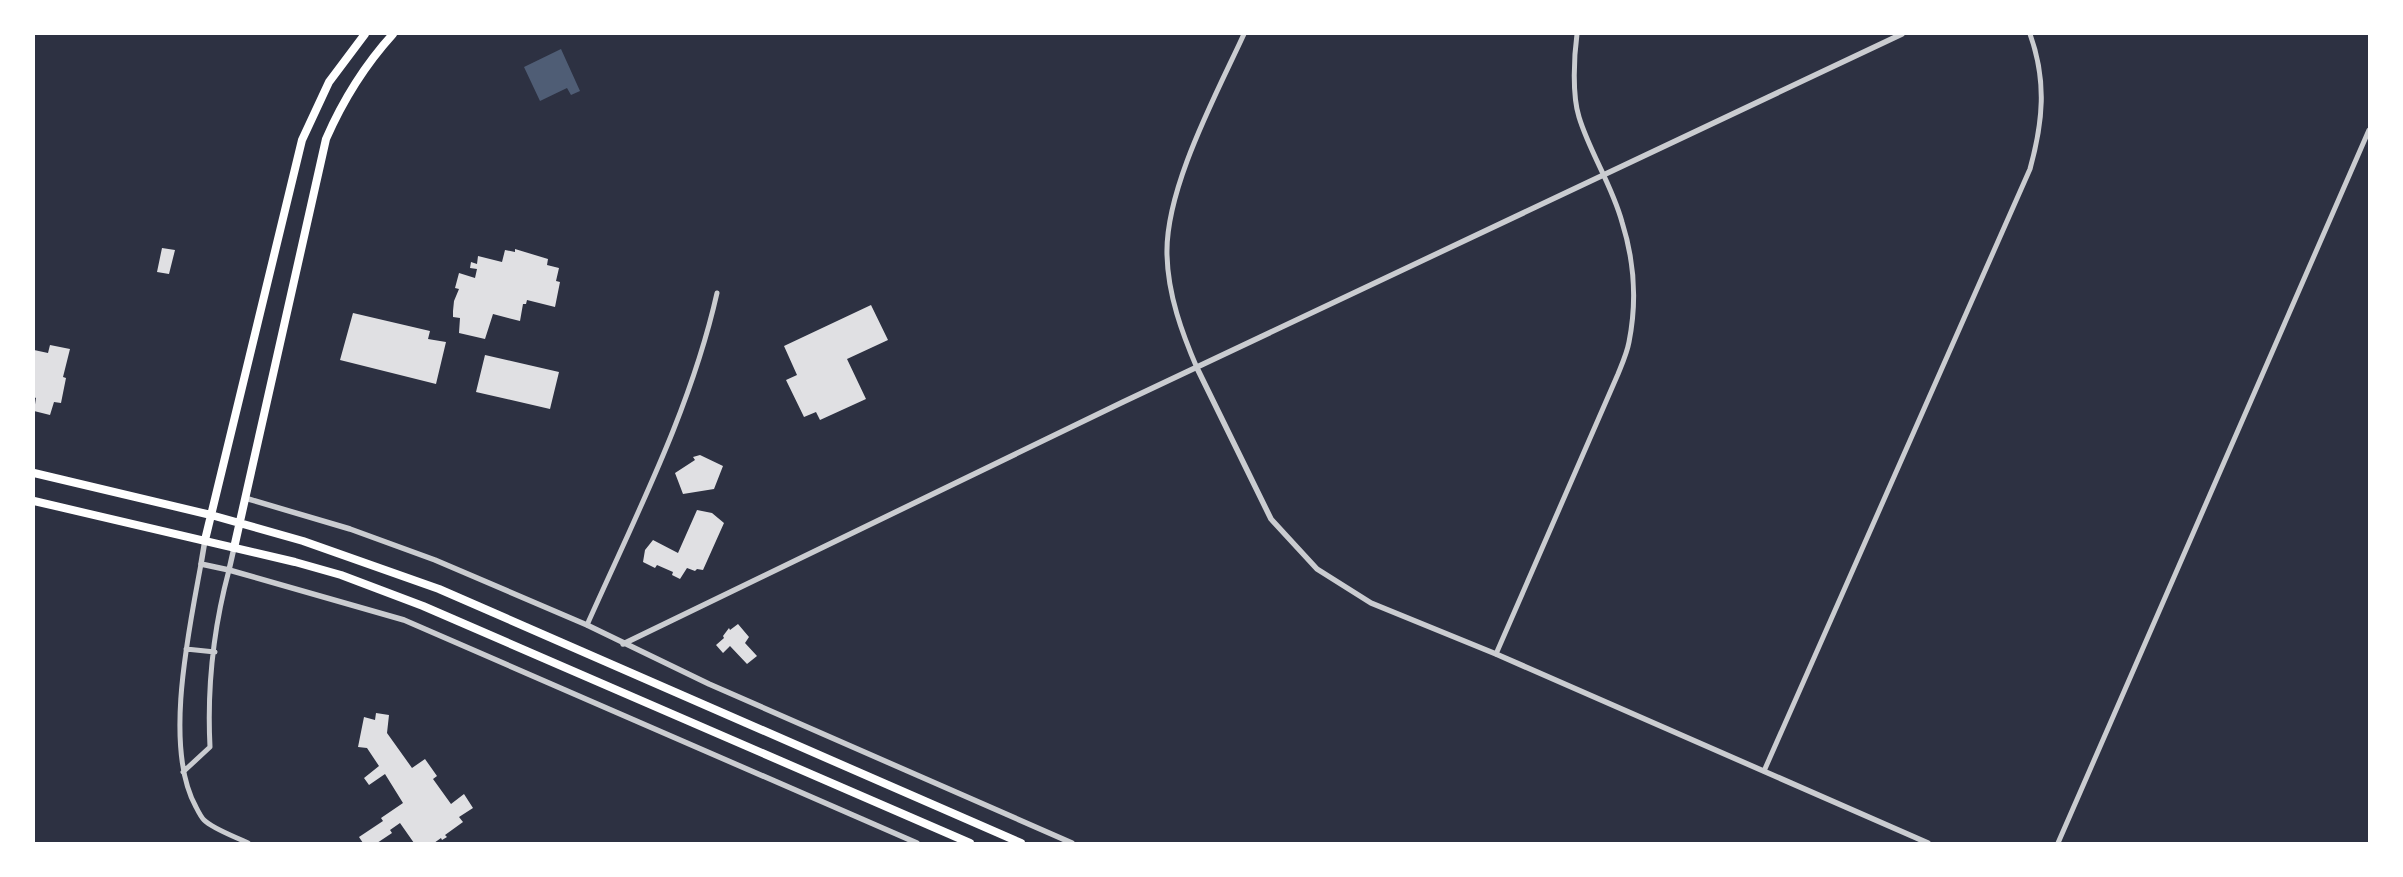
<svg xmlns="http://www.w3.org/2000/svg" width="2403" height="877" font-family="'Work Sans',sans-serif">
	<rect width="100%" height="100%" fill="#2d3142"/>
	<path fill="#4f5d75" d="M561,49L580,91L571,95L567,88L540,101L524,67Z"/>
	<path fill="#e0e0e3" d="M162,248L175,250L169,274L157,272Z
		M515,249L548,259L547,265L559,268L556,281L560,282L555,307L527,300L526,304H523L520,321L493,314L485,339L459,333L460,318L453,317V311L454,301L459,289L455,288L459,273L475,278L477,269L470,268L471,262L477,264L478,256L502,262L505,250L515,252Z
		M871,305L888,340L847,359L866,399L820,420L816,412L804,417L786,380L797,375L784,346Z
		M353,313L430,331L428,339L446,342L436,384L340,360Z
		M50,345L70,349L63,377L66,378L61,403L54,402L50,415L34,411L36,398L34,397V350L48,353Z
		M485,355L559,372L550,409L476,392Z
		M700,455L723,466L714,489L683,494L675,473L695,460L693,457Z
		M697,510L712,513L724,523L703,570L697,569L695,571L687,568L680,579L672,575L673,572L657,565L655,568L643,562L645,550L653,540L678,553Z
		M738,624L749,637L745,643L757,656L747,664L730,646L723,653L716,645L724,638L723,636L729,628L730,630Z
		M376,713L389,715L387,733L412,768L425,759L437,776L433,779L451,804L464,794L473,808L459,817L463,822L445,835L447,837L442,840L441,838L434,843H414L400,823L390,830L392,833L377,843H363L359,837L383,821L381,818L403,803L385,774L369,785L364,778L379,766L367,748L358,747L364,717L375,720Z"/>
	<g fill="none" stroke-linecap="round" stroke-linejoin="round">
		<path stroke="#caccd0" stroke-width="5" d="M1197,368C1182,333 1168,295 1167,255C1165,189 1216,95 1244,34
			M201,564C189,630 163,748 196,807C198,811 201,817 204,820C213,829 236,837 248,843
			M587,625C635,517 691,409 717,293
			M186,649L215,652
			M1496,654L1618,374C1622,364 1627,353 1629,342C1637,302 1634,260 1622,222C1612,185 1590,153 1579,117C1572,95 1574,56 1577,34
			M1764,771L2030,169C2043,122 2047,81 2030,34
			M183,772L210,747C207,689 214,626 229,570
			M2058,843L2369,130"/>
		<path stroke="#caccd0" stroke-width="5.5" d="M1197,368L1271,519L1317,569L1371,603L1496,654L1928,843
			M245,498L350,529L435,560L587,625L709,684L1072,843
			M205,540L201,564L229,570L404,620L917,843
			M229,570L234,548
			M623,644L1123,402L1902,34"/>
		<path stroke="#fff" stroke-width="8" d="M34,473L211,515L303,541L439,589L1021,843
			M34,501L295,562L341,575L423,606L970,843
			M205,540L302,140L329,82L365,34
			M234,548L326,139C343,100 364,66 393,34"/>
	</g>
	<rect width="2403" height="877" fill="none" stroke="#ffffff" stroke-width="70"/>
</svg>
